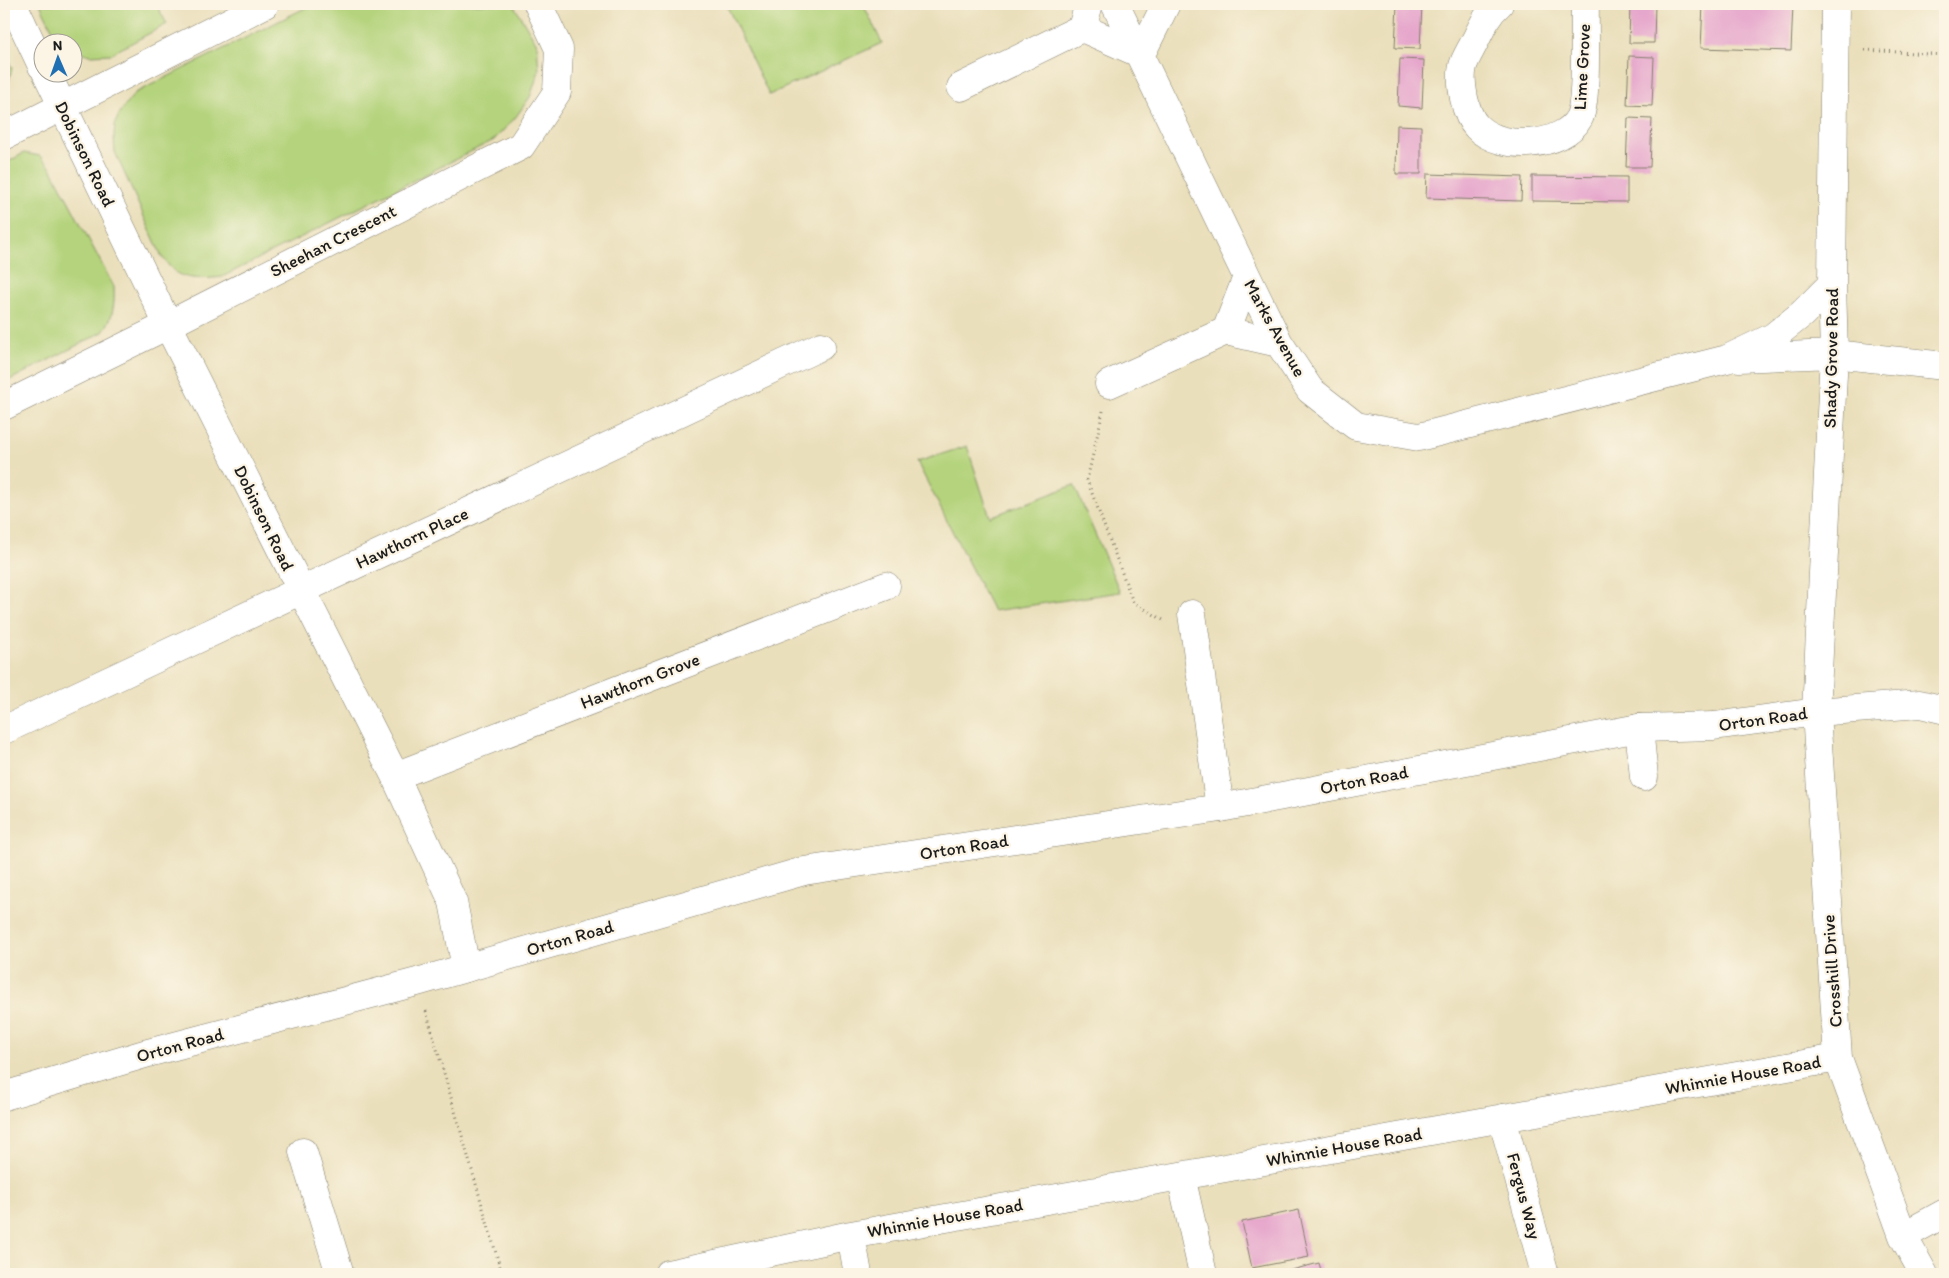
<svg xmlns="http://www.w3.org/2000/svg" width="1949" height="1278" font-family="Itim,sans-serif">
	<rect width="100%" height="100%" fill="#fcf5e5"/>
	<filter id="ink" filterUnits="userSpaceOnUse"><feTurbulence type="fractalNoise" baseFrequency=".02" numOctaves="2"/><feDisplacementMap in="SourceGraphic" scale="10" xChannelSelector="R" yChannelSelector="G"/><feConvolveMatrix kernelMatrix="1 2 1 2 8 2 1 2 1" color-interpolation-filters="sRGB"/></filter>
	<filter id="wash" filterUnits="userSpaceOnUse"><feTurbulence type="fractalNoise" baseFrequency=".0096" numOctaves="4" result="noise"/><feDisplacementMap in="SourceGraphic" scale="20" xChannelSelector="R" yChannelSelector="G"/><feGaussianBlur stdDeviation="1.12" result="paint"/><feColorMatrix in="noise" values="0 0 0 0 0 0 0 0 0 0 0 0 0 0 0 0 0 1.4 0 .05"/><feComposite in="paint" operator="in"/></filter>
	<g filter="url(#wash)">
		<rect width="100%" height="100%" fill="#eadfbb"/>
		<path fill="#b4d37b" stroke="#68784c" d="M40,4H156L167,24L111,54L90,55L73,50L72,42H64L55,35Z
			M313,4H513L537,44L539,71L530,97L515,118L494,140L222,277C207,279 185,281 173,270C169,267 166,261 162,257L115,152C112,120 116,117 135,93Z
			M726,4H863L882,43L769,95Z
			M4,52L12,68L6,93L4,97Z
			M24,153L40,156L51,168L114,287C115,305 113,317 103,332L4,383V269L7,267L4,257V164Z
			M967,446L990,517L1074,485L1120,592L993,611L917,462Z"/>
		<g id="blocks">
			<path fill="#e6a7cc" d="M1397,4H1422L1420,49L1395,48Z
				M1630,4H1655L1654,43H1629Z
				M1703,4H1793L1791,51L1701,48Z
				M1629,56L1654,57L1652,106L1627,105Z
				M1400,59L1424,60L1422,108L1398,106Z
				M1628,118L1652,119L1650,167H1626Z
				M1397,125L1421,126V174H1396Z
				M1427,174L1522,177L1521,201L1426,198Z
				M1532,176L1627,177V202L1532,201Z
				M1299,1210L1309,1257L1252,1268L1242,1222Z
				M1319,1263L1322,1274H1276Z"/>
		</g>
	</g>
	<g filter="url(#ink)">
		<use href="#blocks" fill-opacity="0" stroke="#837e6c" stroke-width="1"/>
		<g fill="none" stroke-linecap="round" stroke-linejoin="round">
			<defs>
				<path id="minor" d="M13,4L42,66
					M1115,4L1279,343L1310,390L1356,426L1419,437L1727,359L1773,337L1802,314L1832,284
					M1499,4C1486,15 1481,30 1473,45C1470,51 1465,59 1463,66C1459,83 1465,115 1477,127C1500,151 1563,148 1579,118C1588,102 1584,26 1585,4
					M1835,4L1832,284L1834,354L1816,712L1838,1058L1903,1236L1924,1274
					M1082,28L1141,54L1166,4
					M46,72L168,325L395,776L453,902L466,968
					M961,87L1082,28L1089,4
					M4,136L265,4
					M1226,331L1247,277
					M1739,358L1834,354L1945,366
					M1109,384L1226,331L1279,343
					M4,406L168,325L521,146L557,92L559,49L538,4
					M1192,614L1220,808
					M1639,728L1644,777
					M4,730L821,346
					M395,776L886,586
					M1502,1118L1545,1274
					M303,1152L340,1274
					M1181,1176L1203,1274
					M851,1235L858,1274
					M1903,1236L1945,1213
					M668,1274L851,1235L1838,1058"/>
				<path id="tertiary" d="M4,1096L148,1053L417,982L804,871L1220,808L1639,728L1714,726L1816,712L1920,704L1945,710"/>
			</defs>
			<use href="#minor" stroke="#837e6c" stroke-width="29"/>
			<use href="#tertiary" stroke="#837e6c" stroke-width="29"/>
			<path stroke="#837e6c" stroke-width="3" stroke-dasharray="1 4" stroke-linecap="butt" d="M1865,50L1945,55
				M1103,411L1087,480L1133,602L1163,620
				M426,1011L502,1274"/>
			<use href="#minor" stroke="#fff" stroke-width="28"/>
			<use href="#tertiary" stroke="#fff" stroke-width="28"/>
		</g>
	</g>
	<g text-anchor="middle" stroke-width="4.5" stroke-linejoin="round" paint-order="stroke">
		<g font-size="18" fill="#1c1c1c" stroke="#fcf5e5">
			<text transform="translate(1582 67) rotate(-87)" y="6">Lime Grove</text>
			<text transform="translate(85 154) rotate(64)" y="6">Dobinson Road</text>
			<text transform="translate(333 241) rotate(-27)" y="6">Sheehan Crescent</text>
			<text transform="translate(1275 328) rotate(61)" y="6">Marks Avenue</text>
			<text transform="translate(1831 358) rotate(-89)" y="6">Shady Grove Road</text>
			<text transform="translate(264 518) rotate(64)" y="6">Dobinson Road</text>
			<text transform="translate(412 538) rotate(-25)" y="6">Hawthorn Place</text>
			<text transform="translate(640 681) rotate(-21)" y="6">Hawthorn Grove</text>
			<text transform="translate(1763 719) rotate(-8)" y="6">Orton Road</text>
			<text transform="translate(1364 780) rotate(-11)" y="6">Orton Road</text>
			<text transform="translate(964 847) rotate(-9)" y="6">Orton Road</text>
			<text transform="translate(570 938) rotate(-16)" y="6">Orton Road</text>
			<text transform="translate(1832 971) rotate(-94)" y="6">Crosshill Drive</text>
			<text transform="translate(180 1045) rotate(-15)" y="6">Orton Road</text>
			<text transform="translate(1743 1075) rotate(-10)" y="6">Whinnie House Road</text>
			<text transform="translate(1344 1147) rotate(-10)" y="6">Whinnie House Road</text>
			<text transform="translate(1524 1196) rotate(75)" y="6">Fergus Way</text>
			<text transform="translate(945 1218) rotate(-10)" y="6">Whinnie House Road</text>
		</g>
	</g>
	<rect width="1949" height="1278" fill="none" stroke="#fcf5e5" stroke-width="20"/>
	<g transform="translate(58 58) rotate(358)"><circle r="24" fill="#fcf5e5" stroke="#a29e95"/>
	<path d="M0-4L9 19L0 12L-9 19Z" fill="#1f6fb2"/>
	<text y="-8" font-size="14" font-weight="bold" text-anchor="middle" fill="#1c1c1c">N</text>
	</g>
</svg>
